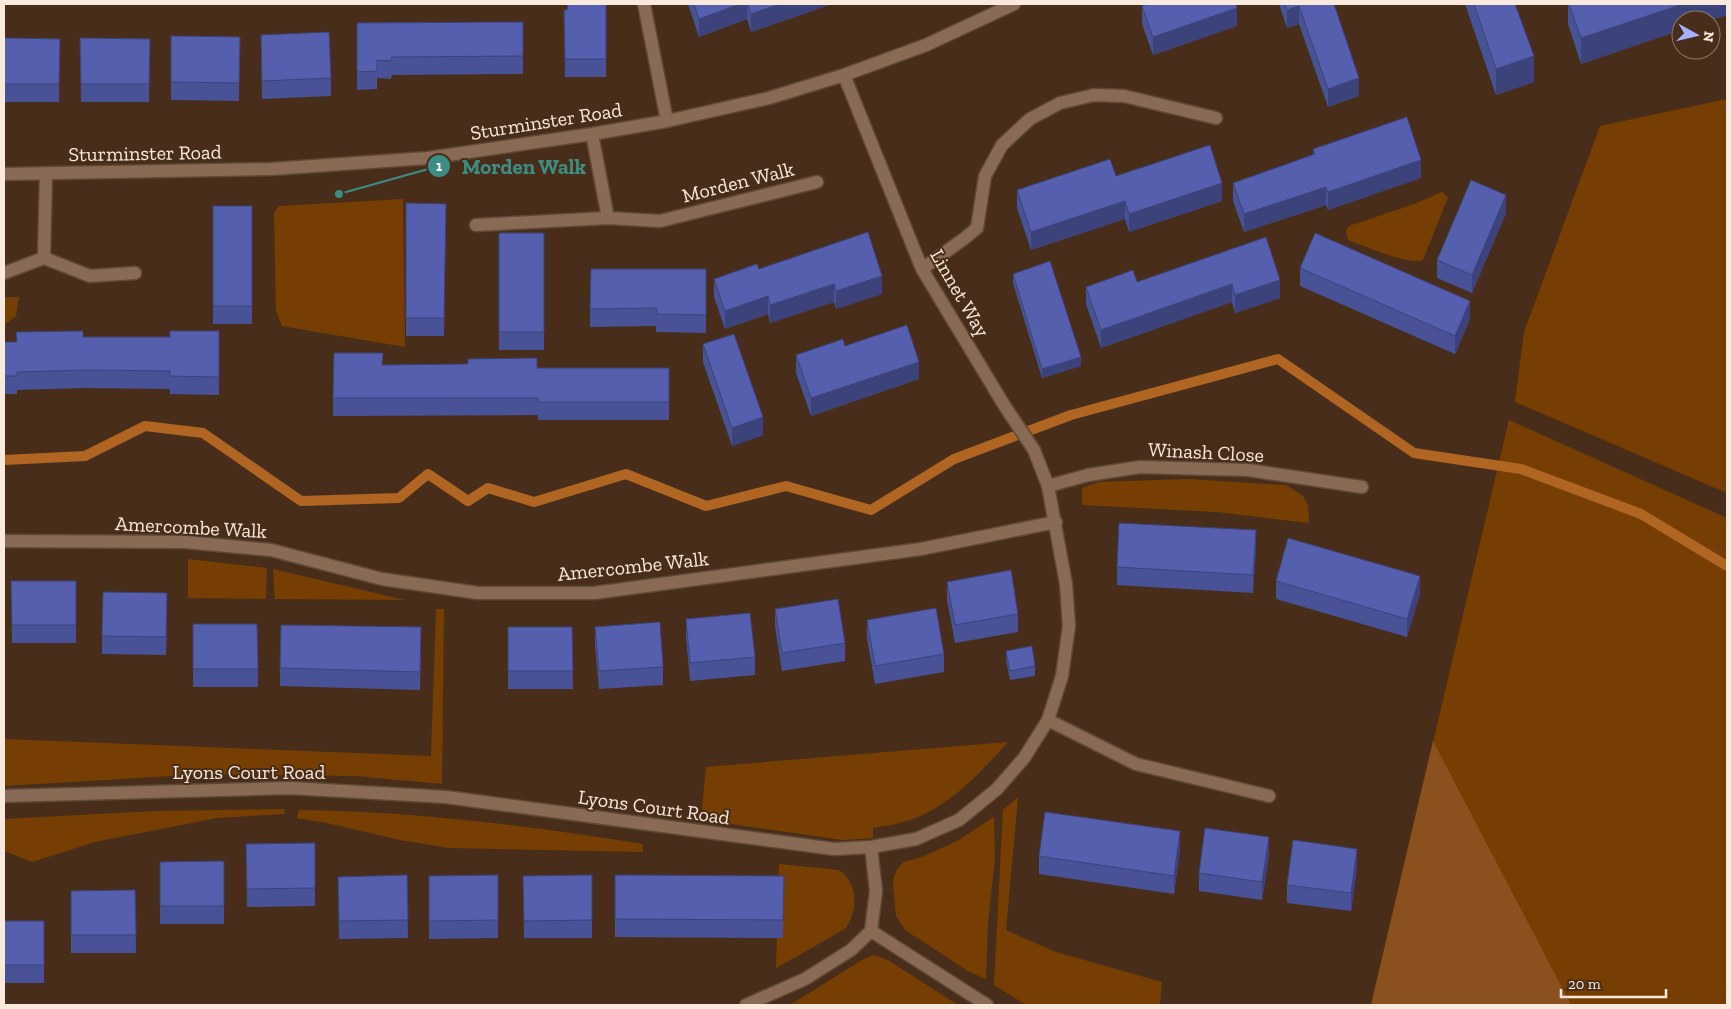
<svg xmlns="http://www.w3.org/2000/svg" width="1731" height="1009" font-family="'Zilla Slab',serif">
	<rect width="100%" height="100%" fill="#482e1a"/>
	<path fill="#763e02" d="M1727,99V493L1515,402L1524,332L1600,126Z
		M1442,192L1448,197L1445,205L1423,260C1407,265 1365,246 1348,240L1346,231L1349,226L1417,203Z
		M403,199L405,347L282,326L276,310L274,213L279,206Z
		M4,297H19L16,316L4,325Z
		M1509,420L1727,518V1005H1371Z
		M1188,479L1286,485L1303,496L1308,505L1309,523L1216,512L1082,505V488L1099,482Z
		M188,559L267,568L266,599L188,598Z
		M273,569L405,600L275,599Z
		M436,609H444L442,784L355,776L206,774L4,786V739L431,756Z
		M1008,742C979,774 946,811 903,822C893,825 883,826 873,828V838L843,840L716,822L707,818L702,808L706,767Z
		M1018,797L1006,930L1056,952L1162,982L1160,1005H1026L994,985L1003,810Z
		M285,809L284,814L217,818L95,842L32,862L4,851V819L155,811Z
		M299,810C414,811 529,826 643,844V852L449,848L400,840L327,823L297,818Z
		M994,817L995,858L988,923L986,979L968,971L905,930L896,916L893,886L894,876L898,868L904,862L922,857L957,841Z
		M779,864L839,870C859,883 858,912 845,929L776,968Z
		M874,955L888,960L958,1005H790L862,960Z"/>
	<path fill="#8a511f" d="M1433,741L1571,1005H1371Z"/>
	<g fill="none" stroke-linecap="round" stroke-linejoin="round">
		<path stroke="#b06622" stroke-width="10" d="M4,460L85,456L145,426L203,433L301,501L399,498L428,474L468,501L488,488L534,502L626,474L706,506L786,486L871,510L954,459L1071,415L1278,359L1414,453L1521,469L1641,514L1727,566"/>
		<defs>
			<path id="minor" d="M644,4L667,121
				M592,134L608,218
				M4,174L271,169L428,158L592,134L667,121L769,98L844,75L926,45L1014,4
				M476,225L608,218L660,221L817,182
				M44,258L46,174
				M922,269L965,238L977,228L985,176L1002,145L1030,119L1060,103L1094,95L1124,96L1216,118
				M4,273L44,258L90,276L135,273
				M1048,486L1088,475L1140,467L1248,470L1362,487
				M4,541L185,542L271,550L382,579L478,593H594L921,549L1056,522
				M1048,720L1136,764L1269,796
				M4,796L290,788L446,797L834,849L871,847L916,839L959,820L997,789L1024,758L1048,720L1062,676L1069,626L1066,584L1048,486L1034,450L1004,405L922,269L844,75
				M871,931L987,1005
				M746,1005L805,979L851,950L871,931L876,891L871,847"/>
		</defs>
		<use href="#minor" stroke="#5e4937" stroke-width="15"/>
		<use href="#minor" stroke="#896b55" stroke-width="12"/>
	</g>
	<path fill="#495296" d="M606,4V77H565L564,10H567Z
		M688,4H832L751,32L747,19L699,37Z
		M1279,4H1334L1359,96L1328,107L1299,24L1287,28Z
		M1465,4H1515L1534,82L1496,95Z
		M1568,4H1727V15L1711,20H1681V30L1581,64L1568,24Z
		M1142,6L1237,26L1153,55L1142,24Z
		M523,22V74L392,75L391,79L377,78V89L357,90V23Z
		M261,35L331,78V96L262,99Z
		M171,36L240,37L239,101L171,100Z
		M4,38L60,39L59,102H4Z
		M80,38L150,39L149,102H81Z
		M1313,149L1421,178L1328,210L1326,205L1244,232L1233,201V183L1313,155Z
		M1116,176L1222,201L1129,232L1125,219L1031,250L1017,208V190Z
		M406,203L446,204L444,336H406Z
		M213,206H252V324H213Z
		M1506,213L1472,293L1437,278V260Z
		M499,233H544V350H499Z
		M1300,268L1470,319L1455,354L1300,286Z
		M706,269V333L656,332V326L590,327V309Z
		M759,269L882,294L836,309L834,302L770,323L768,314L725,329L714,297V279Z
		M1013,274L1081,366L1042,378L1013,283Z
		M1280,280V298L1235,313L1232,302L1101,348L1086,304V287L1137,282Z
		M219,331V395L170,394V389L84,388L17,390V394H4V342H16L83,337H170Z
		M703,344L763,435L732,446L703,362Z
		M845,346L919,379L811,416L796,373V355Z
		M383,365L537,368H669V420H538V415L333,416V398Z
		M1256,548L1253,593L1117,585V567Z
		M11,581H76V643H12Z
		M1276,581L1420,594L1407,637L1276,599Z
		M947,582L1018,614V632L955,643L947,600Z
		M775,609L845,643V661L782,671L775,627Z
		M167,611L166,655L102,654V636Z
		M686,619L755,657V675L690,681L686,637Z
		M867,620L944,654V672L875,684L867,638Z
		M193,624H257L258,687H193Z
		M508,627H572L573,689H508Z
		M595,627L663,667V685L599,689L595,645Z
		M421,645L420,690L280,686V668Z
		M1006,651L1035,666V676L1010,680L1006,660Z
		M315,843V906L247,907L246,844Z
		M1180,849L1174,894L1039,874V856Z
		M1269,855L1262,900L1199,891V873Z
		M224,861V924H160V862Z
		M1357,867L1351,911L1287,903V885Z
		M407,875L408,938L339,939L338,877Z
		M498,875V938L429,939V876Z
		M592,875V938H524L523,876Z
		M615,875L784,876L783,938L615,937Z
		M135,890L136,953H71V891Z
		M4,921H44V983H4Z"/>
	<path fill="#3c427a" d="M740,4H747V19L699,37V19Z
		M780,4H832L751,32V14Z
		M1683,4H1727V15L1711,20H1681V30L1581,64V38Z
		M1299,6V24L1287,28V10Z
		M1237,8V26L1153,55V37Z
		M1534,56V82L1496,95V69Z
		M1359,78V96L1328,107V89Z
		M1421,160V178L1328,210V192Z
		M1222,183V201L1129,232V214Z
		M1326,187V205L1244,232V214Z
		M1506,195V213L1472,293V275Z
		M1125,201V219L1031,250V232Z
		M882,276V294L836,309V291Z
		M1280,280V298L1235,313V295Z
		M834,284V302L770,323V305Z
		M1232,284V302L1101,348V330Z
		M768,296V314L725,329V311Z
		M1470,301V319L1455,354V336Z
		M1081,357V366L1042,378V369Z
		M919,362V379L811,416V398Z
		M763,417V435L732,446V428Z
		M1256,530V548L1253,593V575Z
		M1420,576V594L1407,637V619Z
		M1180,831V849L1174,894V876Z
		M1269,837V855L1262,900V882Z
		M1357,849V867L1351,911V893Z"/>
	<path fill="#555fae" stroke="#3c427a" d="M568,4H606V59H565L564,10H567Z
		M694,4H740L699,19Z
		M748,4H780L751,14Z
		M1148,4H1236L1237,8L1153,37L1142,6Z
		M1285,4H1334L1359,78L1328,89L1299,6L1287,10Z
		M1474,4H1515L1534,56L1496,69Z
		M1569,4H1683L1581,38Z
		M523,22V56L392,57L391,61L377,60V71L357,72V23Z
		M329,32L331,78L262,81L261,35Z
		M171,36L240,37L239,83L171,82Z
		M4,38L60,39L59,84H4Z
		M80,38L150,39L149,84H81Z
		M1407,117L1421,160L1328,192L1326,187L1244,214L1233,183L1315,154L1313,149Z
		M1210,145L1222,183L1129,214L1125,201L1031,232L1017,190L1110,159L1116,176Z
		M1471,180L1506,195L1472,275L1437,260Z
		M406,203L446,204L444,318H406Z
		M213,206H252V306H213Z
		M868,232L882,276L836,291L834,284L770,305L768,296L725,311L714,279L757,264L759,269Z
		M499,233H544V332H499Z
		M1315,233L1470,301L1455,336L1300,268Z
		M1266,237L1280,280L1235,295L1232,284L1101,330L1086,287L1133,270L1137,282Z
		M1050,261L1081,357L1042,369L1013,274Z
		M591,269H706V315L656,314L657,308L590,309Z
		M907,325L919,362L811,398L796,355L843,339L845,346Z
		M83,331V337H170V331H219V377L170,376V371L84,370L17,372V376H4V342H17L16,332Z
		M734,334L763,417L732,428L703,344Z
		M334,353H383L382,365L468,364V359L537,358V368H669V402H538V398H333Z
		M1119,523L1256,530L1253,575L1117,567Z
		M1288,538L1420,576L1407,619L1276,581Z
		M1011,570L1018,614L955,625L947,582Z
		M11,581H76V625H12Z
		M103,592L167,593L166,637L102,636Z
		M838,599L845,643L782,653L775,609Z
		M936,608L944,654L875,666L867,620Z
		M750,613L755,657L690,663L686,619Z
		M660,622L663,667L599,671L595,627Z
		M193,624H257L258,669H193Z
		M281,625L421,627L420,672L280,668Z
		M508,627H572L573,671H508Z
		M1032,646L1035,666L1010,671L1006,651Z
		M1045,812L1180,831L1174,876L1039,856Z
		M1205,828L1269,837L1262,882L1199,873Z
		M1293,840L1357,849L1351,893L1287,885Z
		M315,843V888L247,889L246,844Z
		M224,861V906H160V862Z
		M407,875L408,920L339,921L338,877Z
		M498,875V920L429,921V876Z
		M592,875V920L524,921L523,876Z
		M615,875L784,876L783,920L615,919Z
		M135,890L136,935H71V891Z
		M4,921H44V965H4Z"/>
	<g text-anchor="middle" stroke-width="4" stroke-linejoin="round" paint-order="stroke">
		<g font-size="20" fill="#fae9dd" stroke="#482e1a">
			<text transform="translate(546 121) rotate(-9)" y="7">Sturminster Road</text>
			<text transform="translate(145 153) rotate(-1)" y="7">Sturminster Road</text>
			<text transform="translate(738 182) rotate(-14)" y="7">Morden Walk</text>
			<text transform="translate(960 293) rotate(60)" y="7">Linnet Way</text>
			<text transform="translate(1206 452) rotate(3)" y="7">Winash Close</text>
			<text transform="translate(191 527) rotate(3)" y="7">Amercombe Walk</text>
			<text transform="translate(633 566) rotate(-6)" y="7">Amercombe Walk</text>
			<text x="249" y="779">Lyons Court Road</text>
			<text transform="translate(654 807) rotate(8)" y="7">Lyons Court Road</text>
		</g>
	</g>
	<path fill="none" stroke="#3e8d84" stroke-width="2" d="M339 194L439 166"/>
	<g fill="#3e8d84" stroke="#482e1a" stroke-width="2">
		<circle cx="339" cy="194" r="5"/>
		<circle cx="439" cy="166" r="12"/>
	</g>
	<g font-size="15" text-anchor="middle" font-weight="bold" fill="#fff">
		<text x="439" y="171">1</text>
	</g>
	<g font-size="21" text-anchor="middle" font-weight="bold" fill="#3e8d84" stroke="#482e1a" stroke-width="4" stroke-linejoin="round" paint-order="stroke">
		<text x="524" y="174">Morden Walk</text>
	</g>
	<rect width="1731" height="1009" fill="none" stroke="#fae9dd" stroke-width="10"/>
	<g transform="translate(1696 35) rotate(98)"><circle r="24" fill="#482e1a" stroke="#8f7968"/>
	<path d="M0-4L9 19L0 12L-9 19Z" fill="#a4b2fc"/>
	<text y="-8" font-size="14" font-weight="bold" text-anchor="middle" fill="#fae9dd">N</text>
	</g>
	<path d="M1561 989v8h105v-8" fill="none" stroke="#fae9dd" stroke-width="2.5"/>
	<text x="1568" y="989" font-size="15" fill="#fae9dd" stroke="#482e1a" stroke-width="4" paint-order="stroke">20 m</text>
</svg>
